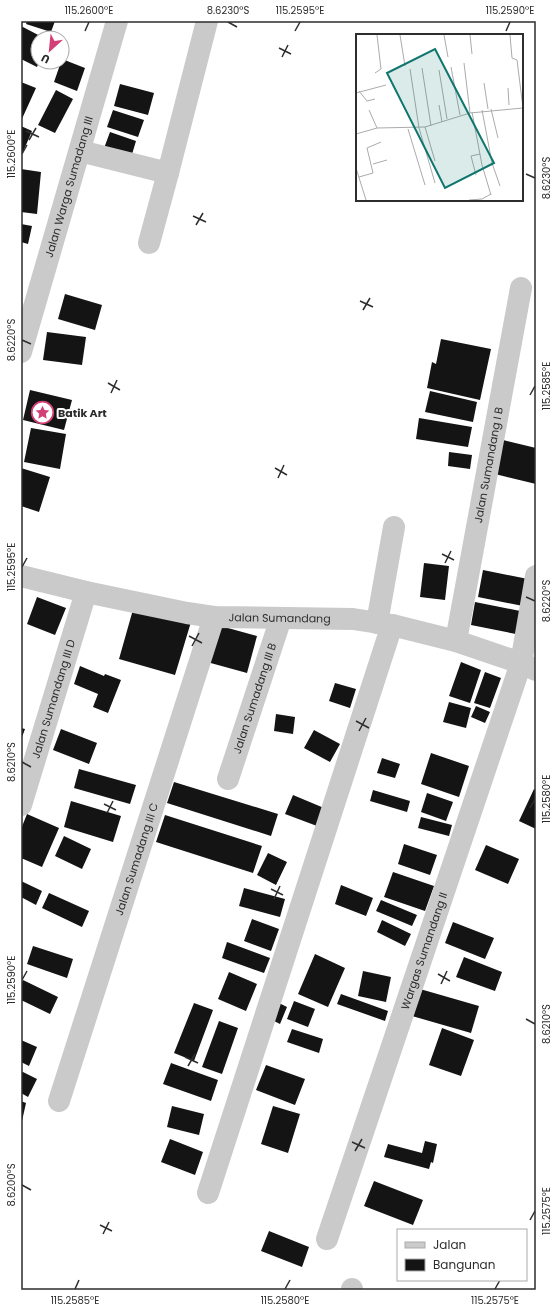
<svg xmlns="http://www.w3.org/2000/svg" width="557" height="1311" font-family="Poppins,sans-serif">
	<rect width="100%" height="100%" fill="#fff"/>
	<path fill="#141414" d="M27,21H55L51,32L26,24Z
		M21,26L44,38H38V62H39L37,67L21,59Z
		M62,59L85,68L77,91L54,82Z
		M21,82L36,88L21,121Z
		M120,84L154,93L148,115L114,106Z
		M56,90L73,99L55,133L38,125Z
		M113,110L144,120L138,137L107,127Z
		M21,126L32,131L23,152L21,151Z
		M110,132L136,141L130,161L103,151Z
		M21,169L41,172L37,214L21,212Z
		M21,224L32,226L28,244L21,242Z
		M65,294L102,305L95,330L58,319Z
		M47,332L86,337L82,365L43,360Z
		M441,339L491,349L480,400L427,388L432,362L436,364Z
		M30,390L72,400L64,430L23,420Z
		M430,391L477,402L473,422L425,412Z
		M419,418L472,427L468,447L416,439Z
		M31,428L66,434L60,469L24,462Z
		M503,440L536,448V484L495,474Z
		M449,452L472,455L470,469L448,466Z
		M21,468L50,477L39,512L21,506Z
		M424,563L449,566L445,600L420,597Z
		M483,570L533,580L528,607L478,597Z
		M37,597L66,608L55,635L27,624Z
		M475,602L525,612L521,635L471,625Z
		M134,606L191,622L175,675L119,659Z
		M217,625L257,636L247,673L207,662Z
		M461,662L481,670L470,703L449,696Z
		M80,666L104,676L105,674L121,680L108,713L93,707L98,694L74,684Z
		M485,672L501,678L490,708L474,703Z
		M335,683L356,689L350,708L329,701Z
		M449,702L471,708L466,728L443,722Z
		M476,706L490,712L485,723L471,717Z
		M276,714L295,717L293,734L274,731Z
		M21,728L25,729L21,740Z
		M61,729L97,743L89,764L53,750Z
		M314,730L340,744L330,762L304,748Z
		M431,753L469,766L459,797L421,784Z
		M382,758L400,764L395,778L377,773Z
		M79,769L136,785L130,804L74,788Z
		M174,782L278,814L271,836L167,803Z
		M534,789L536,790V829L519,821Z
		M373,790L410,801L407,812L370,801Z
		M427,793L453,802L446,821L421,812Z
		M293,795L324,808L317,826L285,814Z
		M71,801L121,816L113,842L64,827Z
		M27,814L59,828L42,867L21,858V829Z
		M165,815L262,846L253,873L156,842Z
		M421,817L452,825L449,836L418,828Z
		M64,836L91,849L82,869L55,856Z
		M404,844L437,855L430,875L398,864Z
		M486,845L519,859L508,884L475,870Z
		M268,853L287,862L276,885L257,875Z
		M393,872L434,886L425,911L384,897Z
		M21,881L42,891L36,905L21,897Z
		M341,885L373,898L366,916L335,904Z
		M244,888L285,899L280,917L239,906Z
		M49,893L89,911L82,927L42,908Z
		M381,900L417,915L412,926L376,911Z
		M252,919L279,929L271,951L244,941Z
		M382,920L411,934L405,946L377,932Z
		M453,922L494,938L485,959L445,943Z
		M227,942L270,958L264,973L222,958Z
		M33,946L73,959L67,978L27,964Z
		M315,954L345,968L328,1007L298,994Z
		M464,957L502,972L495,991L456,977Z
		M363,971L391,977L386,1002L358,996Z
		M229,972L257,984L246,1011L218,999Z
		M23,980L58,997L50,1014L21,1000V985Z
		M420,989L479,1006L471,1033L412,1016Z
		M341,994L388,1011L385,1021L337,1004Z
		M294,1001L315,1009L308,1027L287,1019Z
		M194,1003L213,1010L194,1061L174,1053Z
		M279,1003L287,1007L280,1024L272,1020Z
		M219,1021L238,1028L222,1074L202,1067Z
		M442,1028L474,1040L461,1076L429,1065Z
		M292,1029L323,1039L319,1053L287,1042Z
		M21,1040L37,1047L29,1066L21,1062Z
		M171,1063L218,1080L211,1101L163,1084Z
		M266,1065L305,1079L295,1105L256,1090Z
		M21,1071L37,1079L28,1097L21,1093Z
		M21,1101L26,1103L22,1121H21Z
		M172,1106L204,1114L199,1135L167,1127Z
		M273,1106L300,1114L288,1153L261,1144Z
		M170,1139L203,1152L195,1175L161,1162Z
		M425,1141L437,1144L433,1163L431,1162L429,1169L384,1157L388,1144L422,1153Z
		M374,1181L423,1200L413,1225L364,1206Z
		M269,1231L309,1247L302,1267L261,1251Z"/>
	<g fill="none" stroke-linecap="round" stroke-linejoin="round">
		<g stroke="#cacaca" stroke-width="22">
			<path d="M80,151L168,173L207,21"/>
			<path d="M149,243L168,173"/>
			<path id="s1" d="M21,352L117,21"/>
			<path id="s2" d="M21,576L86,592L187,613L214,617L353,619L392,625L456,641L521,663L536,670"/>
			<path d="M377,623L394,527"/>
			<path id="s3" d="M456,641L521,288"/>
			<path id="s4" d="M228,779L281,618"/>
			<path id="s5" d="M21,805L86,592"/>
			<path id="s6" d="M59,1101L214,617"/>
			<path d="M208,1193L392,625"/>
			<path id="s7" d="M327,1239L521,663L536,576"/>
			<path d="M352,1290V1289"/>
		</g>
	</g>
	<path fill="none" stroke="#2d2d2d" stroke-width="1.5" d="M228,22L237,27M85,31L89,22M295,31L300,22M506,31L510,22M279,48L291,54M282,57L288,45M26,131L39,137M29,140L36,128M22,154L27,145M526,174L535,178M193,216L206,222M196,225L203,213M360,301L373,307M363,310L370,298M22,340L31,344M108,383L120,390M111,393L117,380M530,395L535,386M275,468L287,475M278,478L284,465M442,554L454,560M445,563L451,551M22,567L27,558M526,597L535,601M189,636L202,643M192,646L199,633M356,721L369,728M359,731L366,718M22,762L31,767M104,804L116,810M530,808L535,799M107,813L113,801M271,889L283,895M274,899L280,886M438,974L450,981M22,980L27,971M441,984L447,971M526,1019L535,1024M185,1057L198,1063M188,1066L195,1054M352,1142L365,1148M355,1151L362,1139M22,1185L31,1190M530,1220L535,1211M100,1225L112,1231M103,1234L109,1222M75,1289L79,1280M285,1289L290,1280M495,1289L500,1280"/>
	<defs>
		<symbol id="sight-ring" viewBox="-11 -11 22 22"><circle r="9.5" fill="#fff" stroke="#d34077" stroke-width="1.5"/><path d="M0-6L1.8-2.2L6-1.7L2.9 1.2L3.7 5.4L0 3.3L-3.7 5.4L-2.9 1.2L-6-1.7L-1.8-2.2Z" fill="#d34077"/></symbol>
	</defs>
	<g fill-rule="evenodd">
		<use href="#sight-ring" x="30" y="400" width="25" height="25"/>
	</g>
	<g text-anchor="middle" stroke-width="4" stroke-linejoin="round" paint-order="stroke">
		<g font-size="11" fill="#2d2d2d" stroke="#fff">
			<text dy="4" stroke="none"><textPath href="#s1" startOffset="172">Jalan Warga Sumadang III</textPath></text>
			<text dy="4" stroke="none"><textPath href="#s3" startOffset="179">Jalan Sumandang I B</textPath></text>
			<text dy="4" stroke="none"><textPath href="#s2" startOffset="263">Jalan Sumandang</textPath></text>
			<text dy="4" stroke="none"><textPath href="#s4" startOffset="85">Jalan Sumadang III B</textPath></text>
			<text dy="4" stroke="none"><textPath href="#s5" startOffset="111">Jalan Sumandang III D</textPath></text>
			<text dy="4" stroke="none"><textPath href="#s6" startOffset="254">Jalan Sumadang III C</textPath></text>
			<text dy="4" stroke="none"><textPath href="#s7" startOffset="304">Wargas Sumandang II</textPath></text>
		</g>
		<g font-size="11" font-weight="bold" fill="#2d2d2d" stroke="#fff" text-anchor="start">
			<text x="58" y="417">Batik Art</text>
		</g>
	</g>
	<g transform="translate(356 34)">
		<rect width="167" height="167" fill="#fff"/>
		<path fill="none" stroke="#ababab" stroke-width="1" d="M44,1L49,32M88,1L92,23M114,1L116,20M154,1L156,24L161,26L167,74M108,29L114,79M95,33L104,81M66,34L75,92M54,35L63,94L79,149M83,36L91,85M19,39L25,35L21,1M128,49L132,75M152,54L153,71M3,57L11,67L19,65M0,59L30,51M83,71L86,88M135,75L142,104M13,76L21,94M126,76L136,129L144,152M116,78L126,131L135,161M69,93L79,127M52,95L69,151M0,100L21,94L69,93L114,79L167,74M17,130L31,126M0,134L10,166M120,141L115,122L124,120M3,143L17,139L11,114L25,108M113,166L126,165L135,160"/>
		<path fill="#0f766e" fill-opacity="0.15" stroke="#0f766e" stroke-width="2" d="M79,15L138,129L89,154L31,39Z"/>
		<rect width="167" height="167" fill="none" stroke="#2d2d2d" stroke-width="2"/>
	</g>
	<rect width="557" height="1311" fill="none" stroke="#ffffff" stroke-width="44"/>
	<rect x="397" y="1229" width="130" height="52" fill="#ffffff" stroke="#ababab"/>
	<rect x="405" y="1242" width="20" height="6" fill="#cacaca" stroke="#ababab"/>
	<text x="433" y="1249" font-size="12" fill="#2d2d2d">Jalan</text>
	<rect x="405" y="1259" width="20" height="12" fill="#141414" stroke="#ababab"/>
	<text x="433" y="1269" font-size="12" fill="#2d2d2d">Bangunan</text>
	<g transform="translate(50 50) rotate(207)"><circle r="19" fill="#ffffff" stroke="#ababab"/>
	<path d="M0-3L7 15L0 10L-7 15Z" fill="#d34077"/>
	<text y="-6" font-size="11" font-weight="bold" text-anchor="middle" fill="#2d2d2d">U</text>
	</g>
	<rect x="22" y="22" width="513" height="1267" fill="none" stroke="#2d2d2d" stroke-width="1.5"/>
	<g font-size="10" text-anchor="middle" fill="#2d2d2d">
		<text x="89" y="14">115.2600°E</text>
		<text x="228" y="14">8.6230°S</text>
		<text x="300" y="14">115.2595°E</text>
		<text x="510" y="14">115.2590°E</text>
		<text transform="translate(11 154) rotate(-90)" y="4">115.2600°E</text>
		<text transform="translate(546 178) rotate(-90)" y="4">8.6230°S</text>
		<text transform="translate(11 340) rotate(-90)" y="4">8.6220°S</text>
		<text transform="translate(546 386) rotate(-90)" y="4">115.2585°E</text>
		<text transform="translate(11 567) rotate(-90)" y="4">115.2595°E</text>
		<text transform="translate(546 601) rotate(-90)" y="4">8.6220°S</text>
		<text transform="translate(11 762) rotate(-90)" y="4">8.6210°S</text>
		<text transform="translate(546 799) rotate(-90)" y="4">115.2580°E</text>
		<text transform="translate(11 980) rotate(-90)" y="4">115.2590°E</text>
		<text transform="translate(546 1024) rotate(-90)" y="4">8.6210°S</text>
		<text transform="translate(11 1185) rotate(-90)" y="4">8.6200°S</text>
		<text transform="translate(546 1211) rotate(-90)" y="4">115.2575°E</text>
		<text x="75" y="1304">115.2585°E</text>
		<text x="285" y="1304">115.2580°E</text>
		<text x="495" y="1304">115.2575°E</text>
	</g>
</svg>
